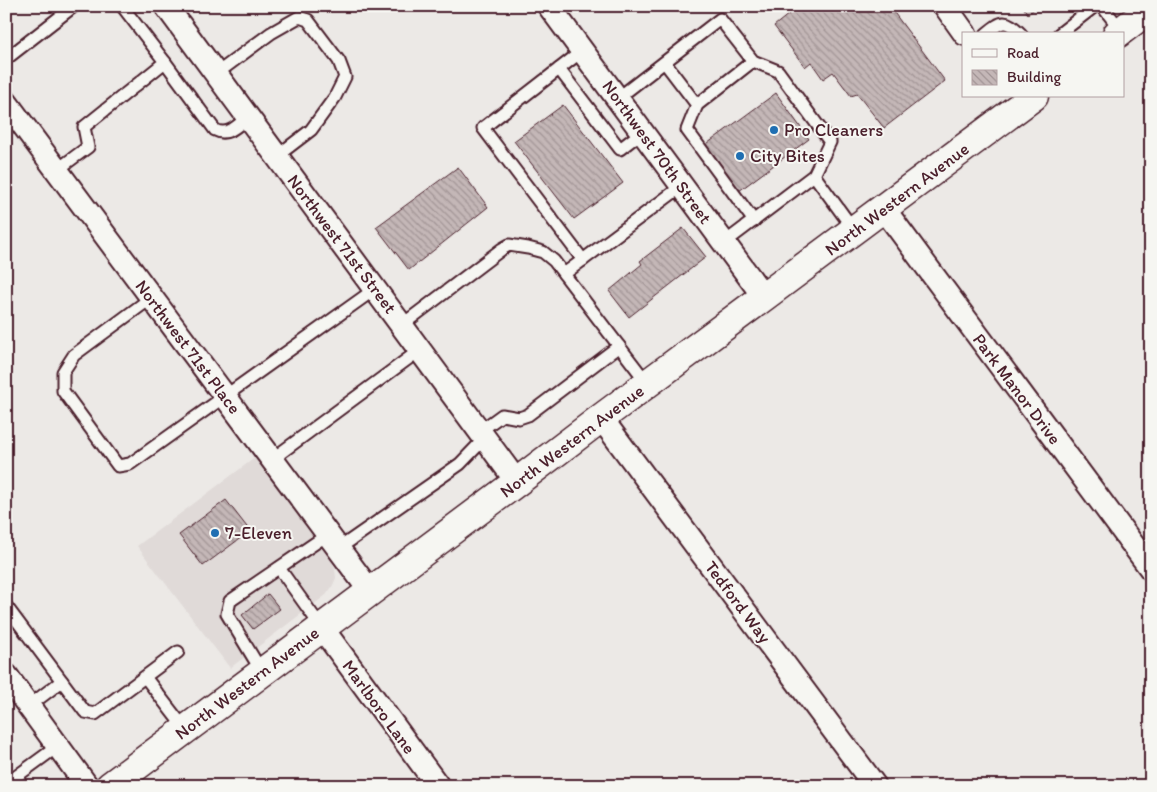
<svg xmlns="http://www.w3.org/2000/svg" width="1157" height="792" font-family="Itim,sans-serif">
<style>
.built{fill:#e0dad8}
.building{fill:url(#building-back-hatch);stroke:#4a1f2b}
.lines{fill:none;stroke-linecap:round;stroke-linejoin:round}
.lane-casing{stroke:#4a1f2b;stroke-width:15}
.street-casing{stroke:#4a1f2b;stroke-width:26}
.secondary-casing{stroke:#4a1f2b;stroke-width:31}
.lane{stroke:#f6f6f2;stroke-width:11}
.street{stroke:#f6f6f2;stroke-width:22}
.secondary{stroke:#f6f6f2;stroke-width:28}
.poi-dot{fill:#1f6fb2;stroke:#f6f6f2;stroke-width:2}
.labels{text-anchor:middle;stroke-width:4;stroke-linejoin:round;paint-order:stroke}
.poi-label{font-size:18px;fill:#4a1f2b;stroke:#f6f6f2;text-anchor:start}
.street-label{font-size:18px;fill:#4a1f2b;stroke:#f6f6f2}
</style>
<defs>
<pattern id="building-back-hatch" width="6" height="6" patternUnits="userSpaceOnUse" patternTransform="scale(1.25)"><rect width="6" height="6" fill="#c4b7b7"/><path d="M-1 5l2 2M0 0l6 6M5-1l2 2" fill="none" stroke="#a19495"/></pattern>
</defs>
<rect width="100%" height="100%" fill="#ece9e6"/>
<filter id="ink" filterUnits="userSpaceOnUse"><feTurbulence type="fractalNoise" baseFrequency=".02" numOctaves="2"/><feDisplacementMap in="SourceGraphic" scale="10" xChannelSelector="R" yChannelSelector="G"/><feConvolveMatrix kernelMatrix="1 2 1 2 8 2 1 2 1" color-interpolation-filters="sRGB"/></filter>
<g filter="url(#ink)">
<polygon class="built" points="256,457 332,562 335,569 336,578 332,587 326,595 230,668 137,546"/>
<g class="building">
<polygon points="799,6 889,6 945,81 884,128 857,94 851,96 833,72 823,79 811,62 805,67 774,26"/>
<polygon points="1022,6 1038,6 1028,14"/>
<polygon points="776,93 809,139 739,191 704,146"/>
<polygon points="563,105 623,183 574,219 514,141"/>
<polygon points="458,167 488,207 409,270 376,227"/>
<polygon points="683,228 706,257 629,317 609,291 642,264 640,261"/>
<polygon points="226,500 250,531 203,566 179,535"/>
<polygon points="268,594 280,609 253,629 242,615"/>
</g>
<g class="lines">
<g class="lane-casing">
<g id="lane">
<polyline points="1102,6 1121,30"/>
<path d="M986 34C1002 21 1005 18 1021 34"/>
<polyline points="1059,34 1095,6"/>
<polyline points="582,51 559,69 620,149 642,132"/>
<polyline points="6,59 74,6"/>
<polyline points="753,61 697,105 687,130 754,221"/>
<path d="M165 62 215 130C228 137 238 125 248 117"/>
<polyline points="665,63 697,105"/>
<polyline points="559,69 483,128 583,260"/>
<polyline points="216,74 271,33 299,17 308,20 339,61 345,77 335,97 311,130 277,156"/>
<polyline points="618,98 720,19 753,61 778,71 830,142 814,175 724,243"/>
<polyline points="57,170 88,147 84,127 165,62 122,6"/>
<polyline points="814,175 854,230"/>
<polyline points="564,274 682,186"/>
<polyline points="151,298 74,355 63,372 63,391 118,466 130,464 375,289"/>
<polyline points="402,325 502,249 509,245 528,248 543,252 554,261 648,384"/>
<polyline points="480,431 502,415 519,418 528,415 619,346"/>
<polyline points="271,460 420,350"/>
<polyline points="338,549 460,464 485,438"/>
<polyline points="279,568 322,628"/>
<polyline points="6,606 85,712 95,714 178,652"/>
<polyline points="262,672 227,614 230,601 327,535"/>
<polyline points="145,677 185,729"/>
<polyline points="29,706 62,681"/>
<polyline points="6,784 58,746"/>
</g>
</g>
<g class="street-casing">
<g id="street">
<polyline points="166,6 517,482"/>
<polyline points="549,6 764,297"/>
<polyline points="945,6 965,34"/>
<polyline points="6,102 370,591"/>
<polyline points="884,209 1151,569"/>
<polyline points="601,418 875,786"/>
<polyline points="322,628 438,786"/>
<polyline points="6,675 87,786"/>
</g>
</g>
<g class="secondary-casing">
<g id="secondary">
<polyline points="1117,34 1151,8"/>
<polyline points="110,786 517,482 601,418 1034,96"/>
</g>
</g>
<use href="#lane" class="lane"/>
<use href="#street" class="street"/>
<use href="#secondary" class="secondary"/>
</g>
</g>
<g class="poi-dot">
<circle cx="774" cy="130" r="5"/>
<circle cx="740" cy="156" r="5"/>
<circle cx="215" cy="533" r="5"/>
</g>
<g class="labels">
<g class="poi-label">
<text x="784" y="136">Pro Cleaners</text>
<text x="750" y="162">City Bites</text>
<text x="225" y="539">7-Eleven</text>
</g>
<g class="street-label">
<text transform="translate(657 152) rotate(54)" y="6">Northwest 70th Street</text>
<text transform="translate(897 199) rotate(-37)" y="6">North Western Avenue</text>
<text transform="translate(342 244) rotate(53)" y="6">Northwest 71st Street</text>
<text transform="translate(188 347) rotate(53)" y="6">Northwest 71st Place</text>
<text transform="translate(1017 389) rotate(53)" y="6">Park Manor Drive</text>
<text transform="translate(572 441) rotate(-37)" y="6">North Western Avenue</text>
<text transform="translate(738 602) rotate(53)" y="6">Tedford Way</text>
<text transform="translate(247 683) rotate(-37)" y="6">North Western Avenue</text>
<text transform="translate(379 707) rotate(54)" y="6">Marlboro Lane</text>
</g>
</g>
<rect width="1157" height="792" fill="none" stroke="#f6f6f2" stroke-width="25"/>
<rect x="12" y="12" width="1132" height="767" fill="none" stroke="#4a1f2b" stroke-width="2" filter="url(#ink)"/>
<rect x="962" y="32" width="162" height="65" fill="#f6f6f2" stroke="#b1a0a2"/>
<rect x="972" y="49" width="25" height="8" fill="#f6f6f2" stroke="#b1a0a2"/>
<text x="1007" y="58" font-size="15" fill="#4a1f2b">Road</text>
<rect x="972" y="70" width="25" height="15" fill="url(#building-back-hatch)" stroke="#b1a0a2"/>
<text x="1007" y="82" font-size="15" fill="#4a1f2b">Building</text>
</svg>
